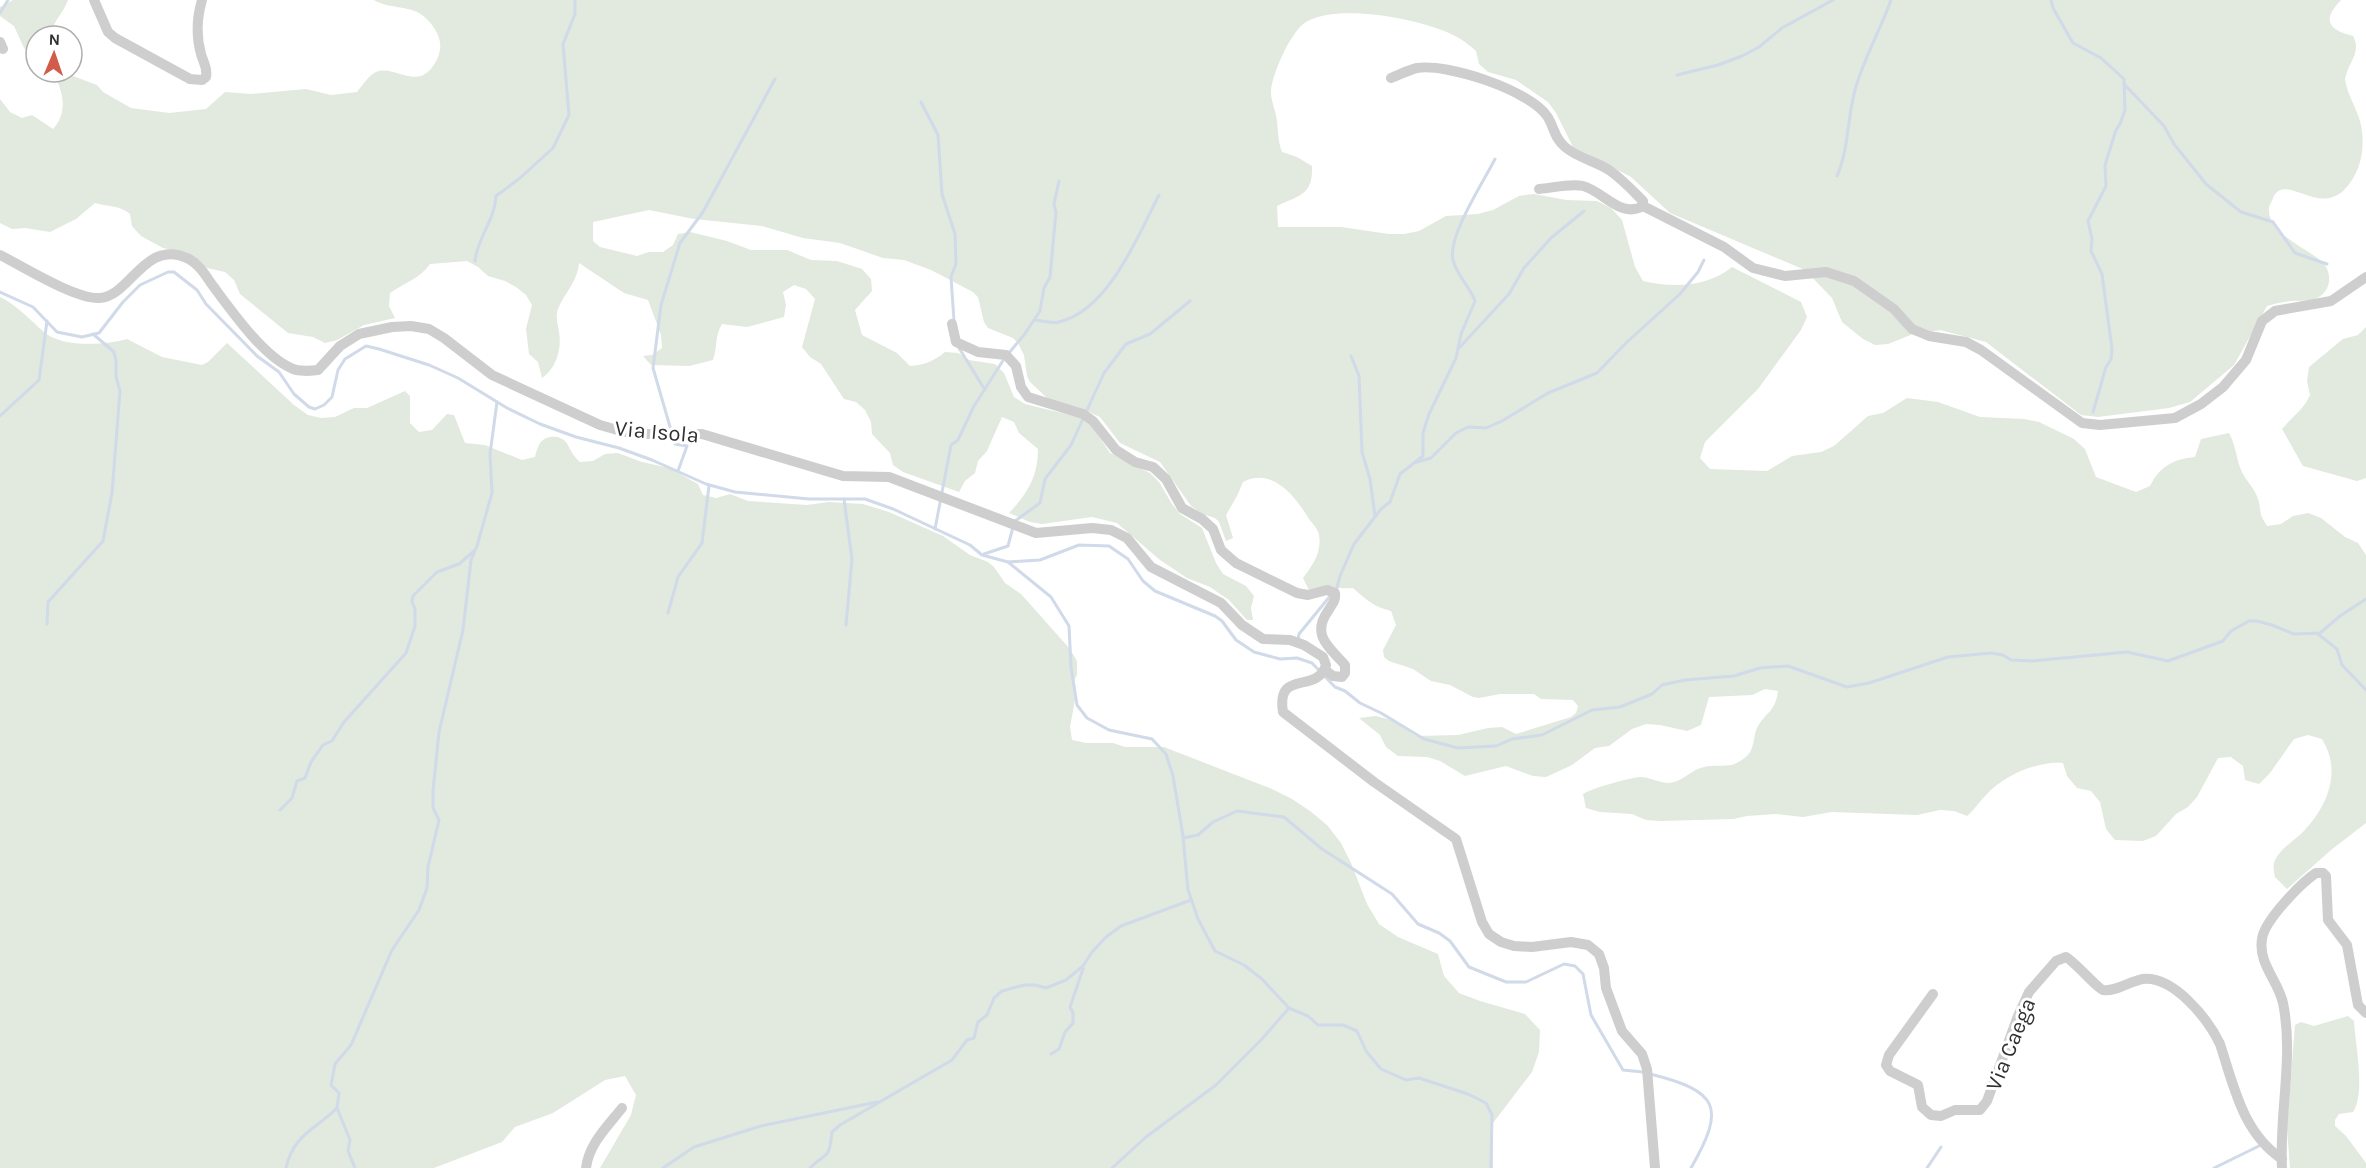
<svg xmlns="http://www.w3.org/2000/svg" width="2366" height="1168" font-family="Karla,sans-serif">
<style>
.green{fill:#e2e9de}
.lines{fill:none;stroke-linecap:round;stroke-linejoin:round}
.stream{stroke:#d0dae9;stroke-width:3}
.street{stroke:#cecece;stroke-width:10}
.labels{text-anchor:middle;stroke-width:6;stroke-linejoin:round;paint-order:stroke}
.street-label{font-size:22px;fill:#313131;stroke:#fff}
</style>
<rect width="100%" height="100%" fill="#fff"/>
<g class="green">
<path d="M13 0H68C64 12 55 19 51 32L53 36H36V61L24 48 14 26 0 16V7Z"/>
<path d="M374 0H2341C2321 21 2329 30 2353 36 2362 53 2348 62 2345 79 2347 94 2356 107 2360 121 2366 145 2362 171 2345 189 2319 217 2284 171 2273 198 2272 201 2270 204 2269 207 2266 235 2310 248 2324 264 2333 275 2330 292 2317 298 2309 302 2298 300 2290 301 2282 302 2275 304 2267 306L2234 365 2190 402 2169 408 2098 417 2081 415 1986 342 1940 330 1913 334 1888 344 1875 345 1863 339 1842 322 1832 298 1805 270 1670 213 1631 177 1573 147 1556 113 1548 102 1516 80 1488 72 1479 64 1476 51C1469 45 1462 39 1453 35 1420 19 1339 3 1306 22 1291 31 1273 72 1271 90 1270 99 1276 111 1277 121 1278 132 1278 141 1282 152L1297 157 1312 166C1313 195 1300 195 1277 206L1278 227H1341L1389 234H1404L1419 231 1446 216 1478 214 1493 210 1519 196 1534 194 1566 200 1597 201 1611 208 1622 220 1635 267 1643 281C1673 288 1708 287 1732 267L1801 302 1807 317 1801 330 1758 389 1705 442 1700 458 1710 469 1767 471 1792 456 1821 452 1834 446 1868 416 1883 413 1907 398 1938 402 1980 417 2024 419 2039 422 2074 439 2085 449 2096 477 2136 492 2150 486C2160 466 2174 459 2195 457L2201 439 2229 433C2237 448 2236 461 2243 474 2248 483 2255 489 2258 499 2262 513 2258 512 2267 526L2281 524 2293 516 2308 513 2321 518 2345 537 2358 543 2366 555V823L2331 850 2287 889 2275 877C2274 873 2273 867 2274 863 2278 850 2294 841 2303 832 2328 806 2342 771 2322 739L2308 735 2294 739 2270 773 2259 784 2245 780 2243 766 2231 757 2218 758 2197 797 2188 807 2176 814 2156 836 2143 841 2115 840 2106 829 2100 802 2091 791 2077 788 2067 776 2063 763C2039 760 2003 776 1986 795 1979 802 1975 809 1967 816L1954 811 1940 810 1917 815 1832 812 1803 817 1776 814 1747 816 1733 819 1661 821 1646 820 1632 814 1600 812 1586 808 1583 794C1593 788 1628 778 1640 777 1649 777 1658 782 1667 783 1682 783 1690 770 1704 767 1722 763 1730 771 1747 756 1755 749 1753 734 1758 726 1768 710 1775 712 1778 691L1765 689 1752 695 1709 697 1701 725 1687 731 1660 725 1646 724 1632 729 1609 746 1595 748 1572 765 1546 777 1533 776 1506 766 1465 776 1440 761 1427 757 1398 756 1386 747 1380 735 1359 718 1376 716 1391 720 1416 736 1458 735 1488 728 1502 727 1516 734 1571 717 1576 713 1578 706 1573 700 1541 699 1534 694H1500L1479 698 1473 697 1450 685 1431 681 1413 669 1389 661 1384 657 1383 650 1396 625 1391 611C1375 607 1366 600 1353 588 1335 589 1328 586 1309 590L1303 578C1313 565 1322 552 1319 535 1318 529 1313 524 1309 519 1295 496 1273 467 1243 482L1237 496 1226 515 1233 538 1226 541 1219 522 1215 518 1202 514 1191 506 1160 462 1120 443 1100 417 1082 409 1048 399 1030 382 1027 376 1024 355 1018 343 1013 338 988 328 984 322 978 297 973 292 931 270 904 260 883 258 840 243 803 238 762 226 694 219 649 210 593 222V241L600 247 637 256 649 252H663L673 245 678 234 690 232 727 241 751 250H787L811 260 837 261 862 269 871 279 872 291 855 310 862 335 897 353 910 366C925 365 934 361 945 352L958 353 969 360 995 364 1004 373 1014 397 1025 404 1078 417 1090 423 1110 453 1150 473 1159 482 1172 504 1180 514 1202 528 1216 563 1223 574 1246 586 1254 596 1251 608 1253 620H1247L1229 600 1210 587 1187 578 1160 560 1117 523 1092 517 1042 524 1030 522 1009 513C1027 494 1038 477 1038 449L1019 433 1014 422 1002 417 987 451 978 461 975 473 965 481 959 492 903 472 893 465 890 453 872 434 871 422 865 410 856 402 844 399 821 364 810 357 802 347 815 299 806 289 794 285 783 292 786 305 784 317 747 327 722 324C714 337 718 346 713 360L689 366 651 365 643 356 652 355 662 348 661 335 648 300 624 293 579 263C577 283 565 292 558 309 555 318 558 324 559 332 562 349 556 369 542 378L538 362 529 354 526 329 532 305 526 295 516 287 505 281 488 276 478 267 467 261 430 264C421 278 404 283 390 293L389 306 395 318 364 325 337 340 325 343 313 337 288 333 240 294 234 280 225 272 207 268 187 253 163 248 141 236 132 226 130 214C119 205 109 207 95 203L76 219 50 232 25 228 12 229 0 223V99L10 112 22 118 32 115 53 129C68 113 64 90 52 72H68L73 76 97 85 103 92 131 108 169 113 206 109 225 92 251 94 306 89 331 95 357 92C362 86 369 75 376 72 390 66 405 80 421 76 433 72 442 54 440 42 438 31 430 21 422 15 409 5 388 9 374 0Z"/>
<path d="M0 297C17 305 30 320 44 332 62 348 105 345 127 339L162 357 202 365 208 362 227 343 294 405 308 415 321 418 335 417 354 408H367L405 391 410 396V423L419 432 432 430 447 414 454 415 465 443 485 445 522 460 535 457C536 453 538 446 540 443 546 435 560 435 566 442 571 450 572 455 580 462L593 461 605 454 618 453 642 462 669 468 698 484 703 495 716 498 730 494 748 501 807 505 829 502 863 504 889 512 943 536 970 555 988 562 994 567 1005 583 1021 594 1070 649 1077 661V675L1074 681 1075 700 1070 727 1072 740 1086 743H1113L1125 747H1164L1272 789 1292 799 1310 811 1327 825 1341 843 1351 863 1367 904 1379 924 1398 937 1438 954 1444 976 1459 993 1480 1001 1525 1014 1540 1030 1539 1052 1532 1072 1493 1123V1168H600L631 1115 636 1095 625 1076 605 1080 553 1113 515 1127 502 1142 434 1168H0Z"/>
<path d="M2366 327V478L2357 481 2303 466 2282 429C2292 417 2304 409 2310 395L2307 381 2309 367 2343 339 2358 335Z"/>
<path d="M2348 1016 2354 1021C2355 1043 2366 1094 2353 1112L2339 1114 2335 1120V1126L2346 1136 2366 1163V1168H2290L2287 1128 2295 1025 2301 1022 2314 1026Z"/>
</g>
<g class="lines">
<g class="stream">
<polyline points="2051,0 2053,8 2073,43 2101,58 2124,79 2125,110 2120,124 2116,130 2105,165 2106,186 2088,221 2092,239 2091,251 2102,274 2112,349 2111,359 2106,367 2093,412"/>
<polyline points="0,13 8,0"/>
<polyline points="1677,75 1718,65 1742,56 1759,47 1782,28 1833,0"/>
<polyline points="2124,84 2164,126 2174,144 2206,184 2241,212 2273,222 2295,253 2327,264"/>
<polyline points="921,102 938,135 942,194 955,234 956,264 951,277 954,321"/>
<path d="M1837 176C1849 149 1847 119 1855 90 1864 58 1880 31 1891 0"/>
<path d="M475 261C477 238 495 220 496 196L520 178 553 148 569 115 563 44 575 14V0"/>
<polyline points="0,292 33,307 57,332 82,337 99,333 123,302 140,285 168,272 174,272 197,290 206,304 257,356 279,372 294,394 309,407 315,409 324,405 332,397 338,370 345,359 366,346 379,349 429,365 458,378 507,408 540,424 576,437 619,448 652,460 706,484 735,492 809,499 865,499 893,509 970,545 982,555 1008,562 1051,597 1069,626 1071,667 1077,705 1087,718 1109,730 1152,739 1166,754 1173,776 1183,836 1188,890 1198,919 1215,951 1244,965 1262,979 1289,1008 1308,1016 1318,1025 1343,1025 1357,1031 1366,1051 1381,1069 1406,1080 1419,1078 1468,1094 1486,1103 1492,1115 1491,1168"/>
<path d="M1036 320C1043 321 1052 324 1059 322 1108 311 1138 236 1159 195"/>
<polyline points="959,348 985,390"/>
<polyline points="1459,348 1509,294 1524,268 1551,238 1584,211"/>
<polyline points="1008,354 1024,335 1040,311 1044,288 1050,277 1056,212 1054,204 1059,181"/>
<polyline points="1351,356 1359,376 1362,452 1370,479 1375,516"/>
<polyline points="0,416 39,380 47,321"/>
<polyline points="1417,462 1431,458 1456,433 1468,427 1486,428 1502,421 1548,393 1597,373 1626,343 1680,294 1698,272 1704,260"/>
<polyline points="678,471 687,446 675,444 653,368 661,305 680,243 703,212 775,79"/>
<polyline points="844,499 852,559 846,625"/>
<polyline points="1015,521 1040,503 1045,479 1071,445 1104,373 1126,344 1150,334 1190,301"/>
<polyline points="935,529 951,445 958,440 974,406 1004,359"/>
<polyline points="984,554 1008,546 1013,527"/>
<polyline points="1008,562 1040,560 1079,545 1109,546 1128,559 1143,581 1155,591 1215,616 1222,621 1236,640 1254,652 1280,659 1297,658 1312,663 1335,687 1345,691 1360,703 1381,713 1424,739 1458,748 1496,746 1512,739 1542,735 1592,710 1620,707 1652,694 1662,685 1685,680 1734,676 1760,668 1788,666 1847,687 1869,683 1948,657 1991,653 2003,655 2011,660 2032,661 2127,652 2168,661 2223,641 2231,631 2249,621 2257,621 2272,625 2294,634 2320,633 2340,616 2366,599"/>
<path d="M1336 591 1340 576 1354 544 1381 509 1390 502 1400 474 1423 456V433L1429 414 1456 358 1461 334 1475 301C1470 287 1456 274 1453 260 1447 237 1484 181 1495 159"/>
<polyline points="668,613 678,577 702,543 709,486"/>
<polyline points="47,624 48,602 103,541 112,493 120,391 116,377 116,361 114,352 93,334"/>
<polyline points="2318,634 2337,649 2342,665 2366,690"/>
<polyline points="1298,640 1299,634 1331,595"/>
<polyline points="280,810 292,798 297,781 305,778 311,762 323,745 332,741 344,722 406,653 415,626 415,609 412,602 413,596 437,572 459,564 474,551"/>
<polyline points="1183,838 1198,835 1213,822 1237,811 1284,817 1322,849 1392,894 1418,924 1439,933 1450,941 1469,967 1506,982 1526,982 1564,964 1575,966 1583,974 1591,1015 1623,1070 1643,1072"/>
<polyline points="1051,1054 1059,1049 1065,1032 1073,1023 1073,1013 1070,1007 1083,969"/>
<path d="M1650 1074C1719 1091 1726 1107 1691 1168"/>
<polyline points="337,1108 350,1140 348,1151 355,1168"/>
<path d="M286 1168C293 1135 316 1129 337 1108L339 1093 331 1085 335 1064 351 1045 392 950 419 910 427 888 428 867 439 820 433 808V791L439 732 463 630 471 560 477 546 492 493 490 454 497 402"/>
<polyline points="663,1168 694,1147 761,1126 877,1102"/>
<path d="M810 1168C827 1151 829 1161 832 1132L840 1125 952 1060 967 1040 974 1038 978 1022 987 1015 994 998 1002 991 1024 985H1035L1046 988 1066 980 1083 966 1092 952 1106 937 1121 926 1191 900"/>
<polyline points="1112,1168 1146,1137 1216,1085 1262,1039 1289,1008"/>
<polyline points="1927,1168 1941,1147"/>
<polyline points="2214,1168 2261,1145"/>
</g>
<g class="street">
<path d="M94 0 108 32 115 38 190 79 202 80 206 77C208 68 203 62 201 54 196 36 197 17 202 0"/>
<polyline points="0,42 3,49"/>
<path d="M1391 78C1399 75 1408 70 1417 68 1447 63 1529 90 1547 116 1554 126 1554 138 1565 147 1578 158 1595 161 1609 170 1622 179 1632 190 1643 201V206L1724 247 1753 268 1785 276 1826 272 1854 281 1894 309 1912 329 1929 336 1966 342 1981 350 2082 423 2100 425 2175 418 2201 404 2223 387 2246 360 2262 321 2275 311 2331 301 2366 277"/>
<path d="M1539 189C1553 188 1570 183 1583 186 1603 191 1621 219 1643 206"/>
<path d="M0 255C22 266 76 300 100 298 131 296 145 237 189 259 200 265 206 276 213 286 231 310 263 356 291 368 299 372 309 371 318 370L340 346 359 334 392 327 411 326 429 329 444 338 492 375 600 425 621 431 638 434H702L843 476 889 477 1036 533 1092 528 1111 530 1127 538 1151 567 1221 603 1242 625 1263 639 1290 640 1304 645 1323 657 1326 665C1317 695 1276 668 1283 712L1374 782 1456 839 1482 922 1489 934 1501 942 1514 946 1532 947 1571 942 1588 945 1599 954 1604 968 1606 988 1622 1031 1642 1054 1647 1069 1655 1168"/>
<path d="M952 324 956 342 978 352 1006 355 1016 366 1021 387 1028 397 1083 414 1093 421 1116 450 1135 462 1153 467 1166 479 1182 508 1202 519 1213 529 1221 550 1236 563 1297 593 1308 595 1327 590 1335 593C1336 601 1332 604 1328 611 1311 635 1329 647 1345 665V673L1342 677 1333 676 1325 670"/>
<path d="M1933 994 1889 1055 1886 1065 1890 1071 1918 1085 1922 1107 1931 1115 1941 1116 1955 1110H1980L1987 1101 2018 1016 2029 992 2056 961 2066 957C2076 963 2098 989 2103 990 2116 992 2130 981 2143 979 2174 976 2208 1019 2220 1044 2234 1087 2243 1133 2282 1159"/>
<path d="M586 1168C589 1144 607 1127 622 1108"/>
<path d="M2282 1168C2279 1113 2294 1057 2283 1003 2278 980 2258 964 2262 939 2264 921 2301 883 2316 873H2323L2326 876 2328 920 2347 945 2358 1005 2366 1013"/>
</g>
</g>
<g class="labels">
<g class="street-label">
<text transform="translate(657 431) rotate(5)" y="8">Via Isola</text>
<text transform="translate(2010 1044) rotate(-68)" y="8">Via Caega</text>
</g>
</g>
<g transform="translate(54 54) rotate(2)"><circle r="28" fill="#ffffff" stroke="#adadad" stroke-width="1.5"/>
<path d="M0-4.5L10 22L0 15L-10 22Z" fill="#d15c4a"/>
<text y="-9" font-size="16" font-weight="bold" text-anchor="middle" fill="#313131">N</text>
</g>
</svg>
